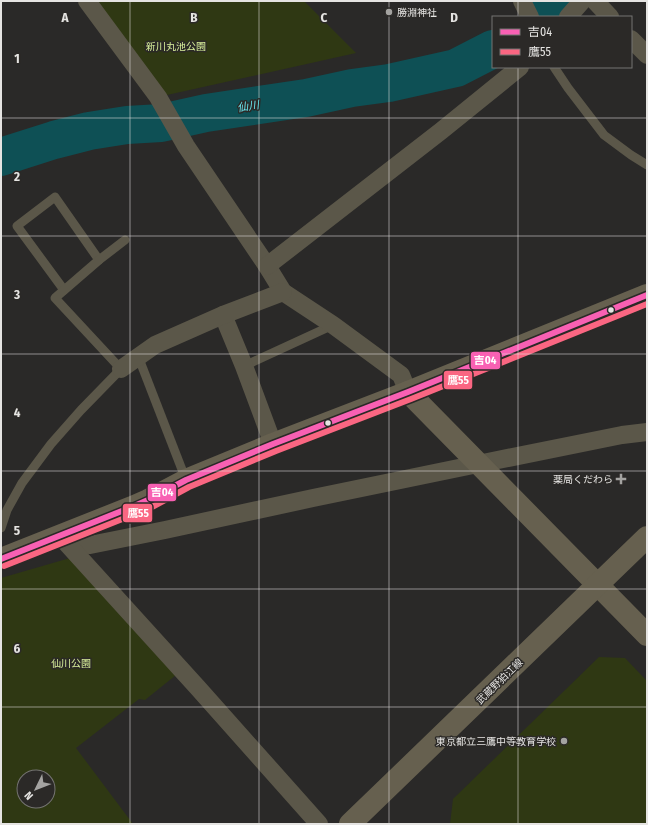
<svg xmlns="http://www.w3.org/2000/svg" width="648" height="825" font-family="'Fira Sans Condensed','Noto Sans JP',sans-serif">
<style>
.green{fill:#2f3813;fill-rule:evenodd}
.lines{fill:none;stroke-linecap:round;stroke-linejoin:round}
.river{stroke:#0e5055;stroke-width:38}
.lane{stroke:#5b5749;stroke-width:9}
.street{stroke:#5b5749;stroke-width:18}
.secondary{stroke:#66604f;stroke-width:22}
.bus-1-casing{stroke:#2b2927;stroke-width:9}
.bus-2-casing{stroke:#2b2927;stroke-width:9}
.bus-1{stroke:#f860b3;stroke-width:6}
.bus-2{stroke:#fa6682;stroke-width:6}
.grid{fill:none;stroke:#e5e4e2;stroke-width:1;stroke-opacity:0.55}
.poi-dot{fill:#a4a3a1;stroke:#2b2927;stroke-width:1.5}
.bus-dot{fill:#e5e4e2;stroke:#2b2927;stroke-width:1.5}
.labels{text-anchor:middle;stroke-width:3;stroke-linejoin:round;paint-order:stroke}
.poi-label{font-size:10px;fill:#e5e4e2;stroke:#2b2927;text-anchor:end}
.park-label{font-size:10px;fill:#d9f09a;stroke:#2b2927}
.street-label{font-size:10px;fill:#e5e4e2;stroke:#2b2927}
.water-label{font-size:11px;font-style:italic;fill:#68e7ef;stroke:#2b2927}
.grid-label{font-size:13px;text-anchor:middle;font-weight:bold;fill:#e5e4e2;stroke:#2b2927;stroke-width:3;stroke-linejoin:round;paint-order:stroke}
.line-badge{stroke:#2b2927;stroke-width:1.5}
.badge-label{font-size:11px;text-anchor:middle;font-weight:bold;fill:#fff}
</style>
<rect width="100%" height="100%" fill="#2a2928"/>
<g class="green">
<polygon points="87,1 304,1 356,53 158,97"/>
<path d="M70 558 176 675 145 700 139 699 76 748 133 824H1V578ZM24 777H48V801H24Z"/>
<polygon points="599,657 625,658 647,681 647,824 450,824 453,799"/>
</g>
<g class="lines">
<g class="river">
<polyline points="541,17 550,11 561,1"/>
<polyline points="1,157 54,140 89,131 127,125 161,123 206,113 306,98 352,88 389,83 456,68 493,49"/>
</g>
<g class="lane">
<polyline points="554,67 568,88 604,135 631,155 647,165"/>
<polyline points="64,290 17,226 55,197 99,260"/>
<polyline points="138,356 186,480"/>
<polyline points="244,366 333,325"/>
<polyline points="1,528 7,510 22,483 51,444 81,410 121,369 55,298 99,260 125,240"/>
</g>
<g class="street">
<polyline points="87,1 158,97 186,146 267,266 283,292 333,325 401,375 408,392"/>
<polyline points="522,1 530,17"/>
<polyline points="595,1 610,17"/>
<polyline points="568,17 582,1"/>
<polyline points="631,39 647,55"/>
<polyline points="267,266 441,131 520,67"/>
<polyline points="223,315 244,366 273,444"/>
<polyline points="121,369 155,345 223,315 283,292"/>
<polyline points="59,536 90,545 165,530 313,498 478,464 622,435 647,432"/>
<polyline points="60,536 198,688 319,824"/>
</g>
<g class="secondary">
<polyline points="408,392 647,635"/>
<polyline points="1,559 132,507 148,500 186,480 273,444 408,392 647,295"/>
<polyline points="350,824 647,537"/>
</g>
<g class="bus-1-casing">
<polyline id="bus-1" points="1,559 132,507 148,500 186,480 273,444 408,392 647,295"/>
</g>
<g class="bus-2-casing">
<polyline id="bus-2" points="4,566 135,514 152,507 189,487 276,451 411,399 647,304"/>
</g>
<use href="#bus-1" class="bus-1"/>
<use href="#bus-2" class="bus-2"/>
</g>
<path class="grid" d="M130 1V824M259 1V824M389 1V824M518 1V17M518 67V824M1 118H647M1 236H647M1 354H647M1 471H647M1 589H647M1 707H647"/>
<g class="poi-dot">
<circle cx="389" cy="12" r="4"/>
<path d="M619 473h4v4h4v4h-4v4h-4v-4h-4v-4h4z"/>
<circle cx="564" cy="741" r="4"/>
</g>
<g class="bus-dot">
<circle cx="611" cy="310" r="3.5"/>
<circle cx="328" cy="423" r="3.5"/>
</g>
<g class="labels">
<g class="poi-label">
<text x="397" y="16" text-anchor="start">勝淵神社</text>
<text x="613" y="483">薬局くだわら</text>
<text x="556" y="745">東京都立三鷹中等教育学校</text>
</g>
<g class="park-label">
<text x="176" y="50">新川丸池公園</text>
<text x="71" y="667">仙川公園</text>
</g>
<g class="street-label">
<text transform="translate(499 681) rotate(-44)" y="4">武蔵野狛江線</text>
</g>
<g class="water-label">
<text transform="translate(248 106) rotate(-9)" y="4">仙川</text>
</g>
</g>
<g class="grid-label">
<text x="65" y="22">A</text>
<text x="194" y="22">B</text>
<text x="324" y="22">C</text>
<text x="454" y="22">D</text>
<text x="17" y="63">1</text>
<text x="17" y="181">2</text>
<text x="17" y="299">3</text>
<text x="17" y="417">4</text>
<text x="17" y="535">5</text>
<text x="17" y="653">6</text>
</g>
<g class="line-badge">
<rect x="470" y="351" width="31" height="19" rx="4" fill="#f860b3"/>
<rect x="443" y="370" width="30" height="20" rx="4" fill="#fa6682"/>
<rect x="147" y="483" width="30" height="19" rx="4" fill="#f860b3"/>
<rect x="122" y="503" width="31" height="20" rx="4" fill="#fa6682"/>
</g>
<g class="badge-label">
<text x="485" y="364">吉04</text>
<text x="458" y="384">鷹55</text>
<text x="162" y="496">吉04</text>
<text x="138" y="517">鷹55</text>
</g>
<rect width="648" height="825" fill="none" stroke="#e5e4e2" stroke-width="4"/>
<rect x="492" y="16" width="140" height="52" fill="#2b2927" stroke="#757472"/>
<rect x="500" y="29" width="20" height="6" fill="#f860b3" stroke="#757472"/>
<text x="528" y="36" font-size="12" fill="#e5e4e2">吉04</text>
<rect x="500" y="49" width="20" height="6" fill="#fa6682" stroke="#757472"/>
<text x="528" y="56" font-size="12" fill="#e5e4e2">鷹55</text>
<g transform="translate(36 789) rotate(227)"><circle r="19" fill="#2b2927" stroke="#757472"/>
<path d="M0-3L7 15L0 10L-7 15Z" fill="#a4a3a1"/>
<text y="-6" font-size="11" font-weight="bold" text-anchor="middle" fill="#e5e4e2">N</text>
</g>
</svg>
